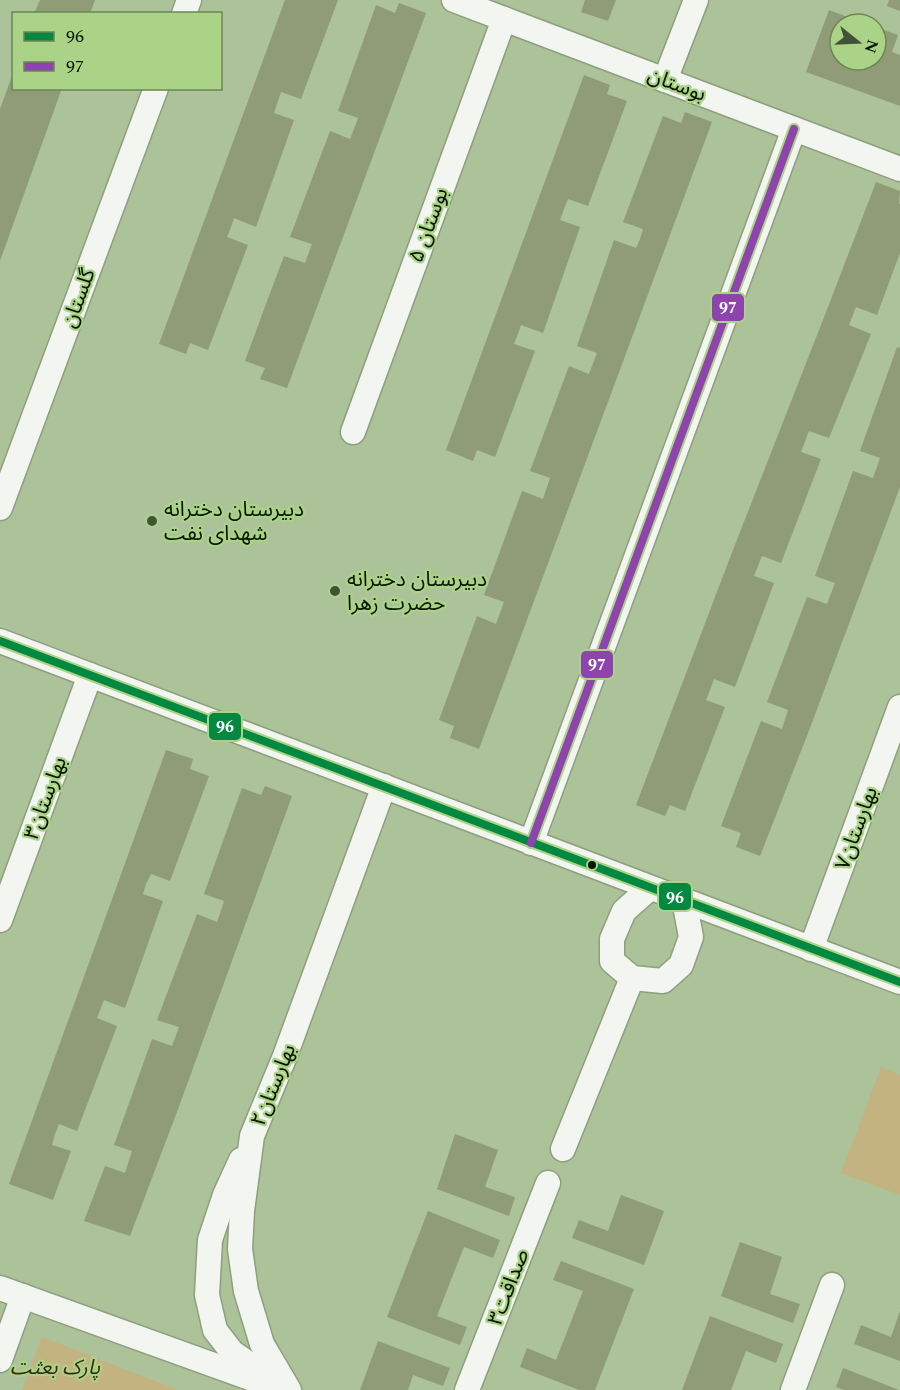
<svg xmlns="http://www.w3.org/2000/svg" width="900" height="1390" font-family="Spectral,'Noto Sans Arabic',serif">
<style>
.green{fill:#c3b380}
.building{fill:#909b78}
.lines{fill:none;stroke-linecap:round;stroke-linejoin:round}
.minor-casing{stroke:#8e9f7f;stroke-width:27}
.minor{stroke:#f3f6f0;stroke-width:24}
.bus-1-casing{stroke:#abd388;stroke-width:12}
.bus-2-casing{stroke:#abd388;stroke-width:12}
.bus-1{stroke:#028941;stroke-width:8}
.bus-2{stroke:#8e44ad;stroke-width:8}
.poi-dot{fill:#415236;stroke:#abd388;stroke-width:2}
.bus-dot{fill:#081500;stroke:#abd388;stroke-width:2}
.labels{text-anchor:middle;stroke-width:4.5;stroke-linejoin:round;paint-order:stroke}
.street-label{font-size:21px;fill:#081500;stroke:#abd388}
.poi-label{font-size:21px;fill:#081500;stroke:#abd388;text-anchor:start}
.park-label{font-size:21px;font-style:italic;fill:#3e2a0f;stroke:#abd388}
.line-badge{stroke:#abd388;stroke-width:2}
.badge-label{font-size:16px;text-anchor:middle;font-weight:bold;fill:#fff}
</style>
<rect width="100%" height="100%" fill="#acc299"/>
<g class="green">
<polygon points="881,1067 900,1075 900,1195 841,1173"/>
<polygon points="42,1337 178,1390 22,1390"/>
</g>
<g class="building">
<polygon points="40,0 95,0 90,14 34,14"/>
<polygon points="285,0 338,0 301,99 281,92 274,113 294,120 256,227 234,218 231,227 227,237 248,245 208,350 190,343 186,354 159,344"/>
<polygon points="585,0 616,0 608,21 581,12"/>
<polygon points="889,0 900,0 900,11 887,6"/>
<polygon points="399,3 426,13 287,388 260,379 265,368 245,361 263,312 284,256 305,263 312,244 290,237 330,131 350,139 354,129 358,118 338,111 376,5 395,13"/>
<polygon points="829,10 866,24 840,24 840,60 876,60 876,27 898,35 892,52 900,55 900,106 806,72"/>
<polygon points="13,73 14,88 62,88 0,261 0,109"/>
<polygon points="584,75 610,85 607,94 627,101 588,206 568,199 564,209 560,220 580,227 543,333 521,325 518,334 514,344 535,351 495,457 477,450 473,461 446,450"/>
<polygon points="685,112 712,122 479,749 450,738 454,726 439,720 477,616 496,624 504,602 484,595 522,491 543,499 550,478 530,471 569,366 589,374 597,353 577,346 614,240 636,248 640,239 643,229 623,222 663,116 681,123"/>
<polygon points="876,182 900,191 899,203 900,204 900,253 877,315 856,307 849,325 871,334 829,438 809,431 801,452 821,459 781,563 762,556 754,576 774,583 735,687 714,679 710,690 706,700 725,707 685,811 670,805 665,816 636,805 731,555 828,307"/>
<polygon points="897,347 900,348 900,487 810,728 760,856 736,847 741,833 721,826 761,721 782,729 788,710 767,702 807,597 827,604 835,583 815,576 853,471 873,478 880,458 860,451"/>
<polygon points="166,750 193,759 190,769 209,776 170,881 151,874 146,884 143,894 163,901 125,1008 104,1000 97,1018 117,1026 77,1131 59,1124 55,1134 52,1145 71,1151 53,1200 9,1184"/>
<polygon points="265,786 292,796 177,1112 130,1236 84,1221 105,1166 125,1173 132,1151 114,1145 152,1039 172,1046 179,1027 157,1020 197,914 217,922 221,911 224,901 204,894 242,788 261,795"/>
<polygon points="455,1134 498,1150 485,1187 515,1197 509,1216 437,1189"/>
<polygon points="621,1195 664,1211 644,1265 572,1238 579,1220 608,1231"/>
<polygon points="428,1211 500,1240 493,1258 464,1247 451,1280 437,1316 467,1327 460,1345 387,1317"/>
<polygon points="740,1242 782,1257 770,1294 800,1304 793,1323 721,1296"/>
<polygon points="561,1261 634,1289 595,1390 579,1390 520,1367 527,1348 556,1360 583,1291 553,1280"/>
<polygon points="900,1311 900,1361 854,1344 861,1325 891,1337"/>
<polygon points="710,1316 783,1344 776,1363 746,1351 731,1390 682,1390"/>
<polygon points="378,1341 450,1368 443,1386 413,1375 408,1390 360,1390"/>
<polygon points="843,1368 899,1390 844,1390 836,1387"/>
</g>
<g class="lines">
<g class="minor-casing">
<g id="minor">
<polyline points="454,0 900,169"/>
<polyline points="184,14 189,0"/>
<polyline points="665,80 696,0"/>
<polyline points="353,432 504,19"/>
<polyline points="0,508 156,88"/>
<polyline points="0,641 900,982"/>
<polyline points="531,843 794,129"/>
<polyline points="650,888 624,911 612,939 612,961 632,978 663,981 681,965 691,937 684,900"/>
<polyline points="0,920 90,675"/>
<polyline points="811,949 900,707"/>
<polyline points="563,1149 632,978"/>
<polyline points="241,1160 225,1195 210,1240 207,1295 215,1330 232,1352 262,1373"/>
<polyline points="0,1288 283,1390"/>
<polyline points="0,1360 23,1296"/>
<polyline points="289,1390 262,1344 246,1291 240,1249 242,1211 252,1136 285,1056 384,786"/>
<polyline points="467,1390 548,1183"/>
<polyline points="793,1390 832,1285"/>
</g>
</g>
<use href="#minor" class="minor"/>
<g class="bus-1-casing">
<polyline id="bus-1" points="0,641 900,982"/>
</g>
<g class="bus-2-casing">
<polyline id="bus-2" points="531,843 794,129"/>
</g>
<use href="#bus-1" class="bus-1"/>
<use href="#bus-2" class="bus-2"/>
</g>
<g class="poi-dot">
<circle cx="152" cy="521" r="6"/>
<circle cx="335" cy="591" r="6"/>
</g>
<circle class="bus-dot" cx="592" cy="865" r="5"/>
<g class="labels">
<g class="street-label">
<text transform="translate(677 84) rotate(21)" y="7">بوستان</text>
<text transform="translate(428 225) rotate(-70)" y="7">بوستان ۵</text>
<text transform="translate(78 298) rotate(-70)" y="7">گلستان</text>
<text transform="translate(45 798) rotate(-70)" y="7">بهارستان۳</text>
<text transform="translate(856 828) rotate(-70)" y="7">بهارستان۷</text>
<text transform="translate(273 1085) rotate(-68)" y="7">بهارستان۲</text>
<text transform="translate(508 1287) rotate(-69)" y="7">صداقت۳</text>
</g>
<g class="poi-label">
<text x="164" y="516">دبیرستان دخترانه<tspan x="164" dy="24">شهدای نفت</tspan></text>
<text x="347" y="586">دبیرستان دخترانه<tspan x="347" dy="24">حضرت زهرا</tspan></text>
</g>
<g class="park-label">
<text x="55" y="1374">پارک بعثت</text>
</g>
</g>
<g class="line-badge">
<rect x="711" y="293" width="34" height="29" rx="6" fill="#8e44ad"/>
<rect x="580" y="650" width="34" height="29" rx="6" fill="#8e44ad"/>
<rect x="208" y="712" width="34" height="29" rx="6" fill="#028941"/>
<rect x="658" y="882" width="34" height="29" rx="6" fill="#028941"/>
</g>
<g class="badge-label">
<text x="728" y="313">97</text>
<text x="597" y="670">97</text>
<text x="225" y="732">96</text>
<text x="675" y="903">96</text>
</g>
<rect x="12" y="12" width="210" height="78" fill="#abd388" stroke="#6a8752" stroke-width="1.5"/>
<rect x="24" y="32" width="30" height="9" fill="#028941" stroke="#6a8752" stroke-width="1.5"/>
<text x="66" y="42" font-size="18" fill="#081500">96</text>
<rect x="24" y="62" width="30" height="9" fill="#8e44ad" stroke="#6a8752" stroke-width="1.5"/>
<text x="66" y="72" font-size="18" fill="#081500">97</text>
<g transform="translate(858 42) rotate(108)"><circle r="28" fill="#abd388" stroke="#6a8752" stroke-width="1.5"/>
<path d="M0-4.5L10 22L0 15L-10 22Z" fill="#415236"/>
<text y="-9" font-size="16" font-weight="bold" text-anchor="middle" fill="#081500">N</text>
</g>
</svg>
